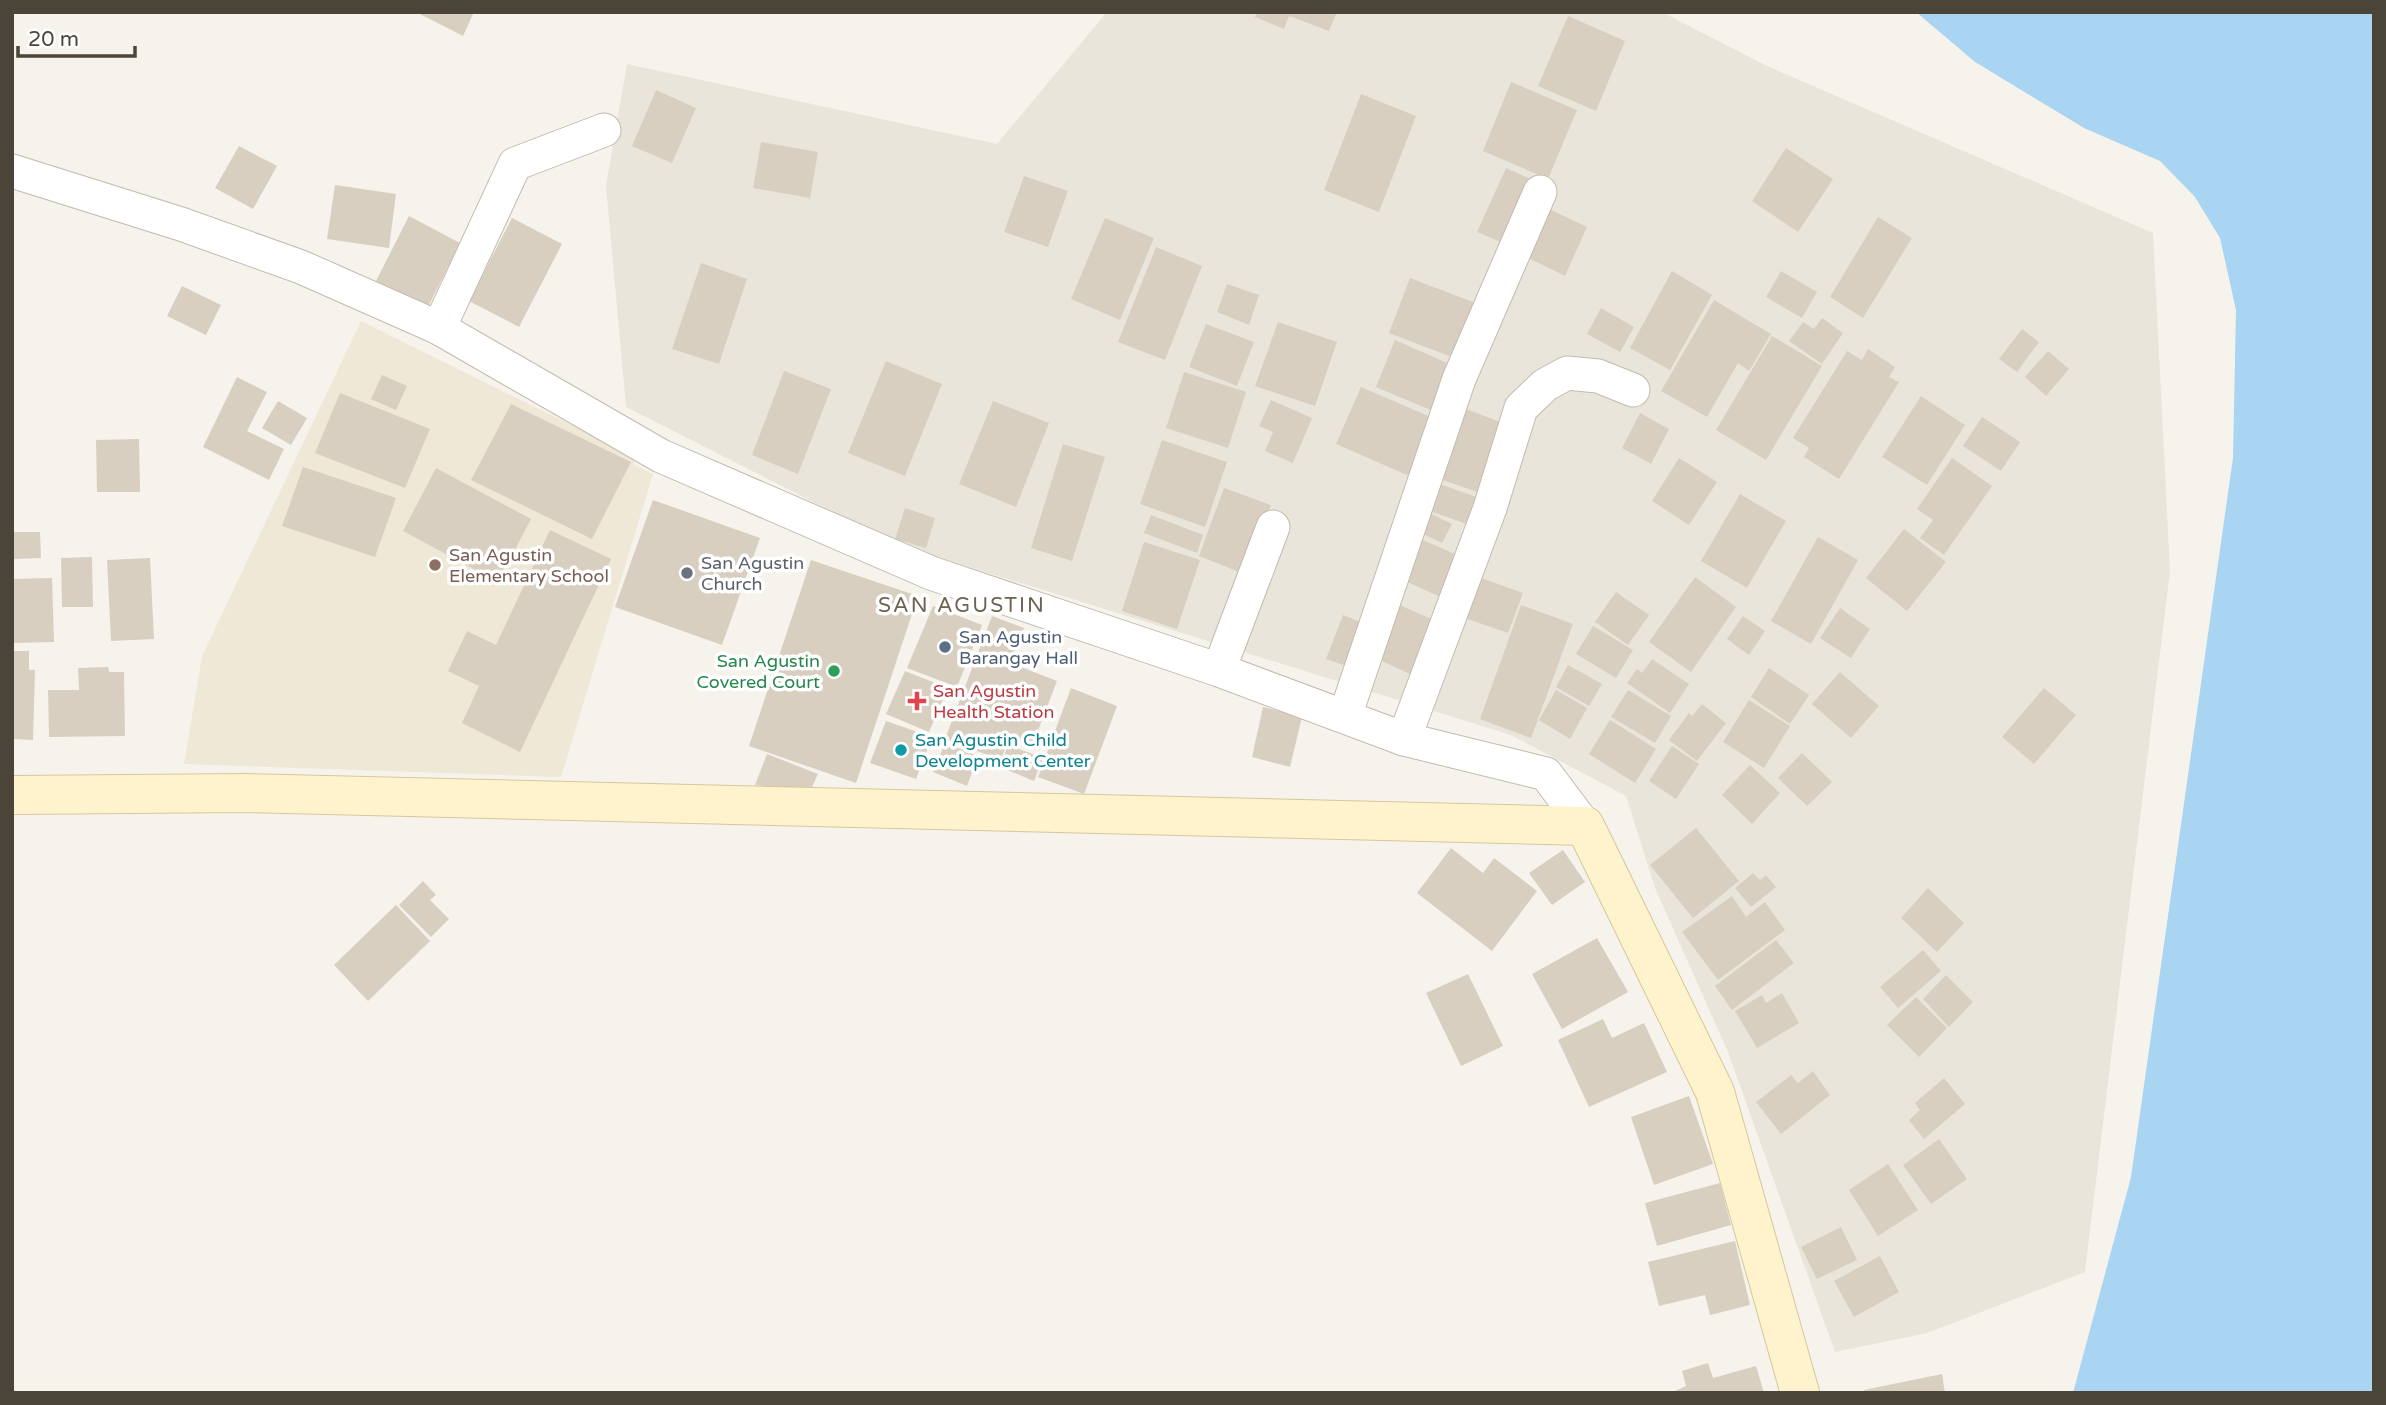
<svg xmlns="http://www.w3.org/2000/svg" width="2386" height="1405" font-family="'Varela Round',sans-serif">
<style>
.residential{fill:#eae5da}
.education{fill:#efe8d6}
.water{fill:#a9d4f2}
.building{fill:#d8cfc1}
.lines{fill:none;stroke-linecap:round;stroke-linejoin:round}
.street-casing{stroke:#c2bbae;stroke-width:35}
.secondary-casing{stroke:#d6c79b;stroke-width:40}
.street{stroke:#fff;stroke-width:33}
.secondary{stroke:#fff3cd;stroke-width:38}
.education-dot{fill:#8d6e63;stroke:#fff;stroke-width:2.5}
.worship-dot{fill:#6b7280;stroke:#fff;stroke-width:2.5}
.service-dot{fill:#5c6f8a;stroke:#fff;stroke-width:2.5}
.leisure-dot{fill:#2e9e5b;stroke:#fff;stroke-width:2.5}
.health-dot{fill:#e0444e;stroke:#fff;stroke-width:2.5}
.culture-dot{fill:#0f9aa8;stroke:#fff;stroke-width:2.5}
.labels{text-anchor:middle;stroke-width:7;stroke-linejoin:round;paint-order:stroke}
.education-label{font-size:18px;fill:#785e54;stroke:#fff;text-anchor:start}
.worship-label{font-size:18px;fill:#5b616d;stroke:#fff;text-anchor:start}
.service-label{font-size:18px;fill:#4e5e75;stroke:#fff;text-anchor:start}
.leisure-label{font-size:18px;fill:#27864d;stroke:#fff;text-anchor:end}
.health-label{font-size:18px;fill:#be3a42;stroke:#fff;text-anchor:start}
.culture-label{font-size:18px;fill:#0d838f;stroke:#fff;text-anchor:start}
.quarter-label{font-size:21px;letter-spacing:2px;fill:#6e6250;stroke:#fff}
</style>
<rect width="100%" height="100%" fill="#f6f3ec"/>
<polygon class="residential" points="1107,12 1662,12 1765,65 2153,233 2170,571 2085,1272 1927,1333 1835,1352 1728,1052 1655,888 1626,796 1511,735 898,545 626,407 606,186 627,64 997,144"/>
<polygon class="education" points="361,321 636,457 633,464 653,474 561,777 184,764 202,656"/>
<polygon class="water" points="1916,12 2374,12 2374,1393 2073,1393 2131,1177 2233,458 2236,310 2220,238 2195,197 2160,161 2084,128 1975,62"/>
<g class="building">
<polygon points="416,12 474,12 463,36"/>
<polygon points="1257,12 1337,12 1329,31 1289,16 1284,29 1255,17"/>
<polygon points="1568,16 1625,41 1596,111 1538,86"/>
<polygon points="1511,82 1577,110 1548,179 1483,151"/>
<polygon points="656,90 696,108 672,163 632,146"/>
<polygon points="1361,94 1416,116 1379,212 1324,190"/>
<polygon points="761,142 818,152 810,198 753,188"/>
<polygon points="239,146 277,166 253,209 215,188"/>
<polygon points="1786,148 1833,179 1798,232 1752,201"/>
<polygon points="1506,168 1533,180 1505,244 1477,232"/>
<polygon points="1024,176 1068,191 1048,247 1004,232"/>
<polygon points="335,185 396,194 389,248 327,239"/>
<polygon points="1545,207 1587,227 1565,276 1522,255"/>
<polygon points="409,216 460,243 428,307 376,281"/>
<polygon points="1878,217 1912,238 1863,318 1830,297"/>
<polygon points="512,218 562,244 519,327 469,301"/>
<polygon points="1105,218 1154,238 1120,320 1071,299"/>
<polygon points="1156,247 1202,266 1165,360 1118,342"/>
<polygon points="701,263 747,279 719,364 672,349"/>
<polygon points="1672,271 1712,295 1670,370 1630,348"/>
<polygon points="1781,271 1817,292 1802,318 1766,297"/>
<polygon points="1410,278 1478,304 1457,359 1389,333"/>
<polygon points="1227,284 1259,295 1249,325 1217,312"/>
<polygon points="182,286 221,305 206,335 167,316"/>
<polygon points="1714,300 1771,334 1749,371 1738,363 1707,417 1661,391"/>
<polygon points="1601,308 1634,327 1620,352 1587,334"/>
<polygon points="1822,318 1843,333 1822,364 1789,341 1803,322 1814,329"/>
<polygon points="1278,322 1337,342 1315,406 1255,386"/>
<polygon points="1206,324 1254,342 1237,386 1189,367"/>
<polygon points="2022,329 2039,342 2017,372 1999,359"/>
<polygon points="1772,336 1822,366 1766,460 1716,430"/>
<polygon points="1395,340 1454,366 1435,412 1376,387"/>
<polygon points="1868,349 1895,367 1889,377 1899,382 1839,479 1804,457 1809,448 1793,438 1847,351 1862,360"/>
<polygon points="2048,351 2069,369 2046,396 2025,377"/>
<polygon points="886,361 942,384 905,476 848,453"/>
<polygon points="784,371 831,389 798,474 752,455"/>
<polygon points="1184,372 1246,392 1228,448 1166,428"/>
<polygon points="382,375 407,386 396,410 371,399"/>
<polygon points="237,377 267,392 247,431 284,449 269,480 203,447"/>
<polygon points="1361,387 1440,421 1414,478 1336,444"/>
<polygon points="340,393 430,429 405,488 315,453"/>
<polygon points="1921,396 1965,425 1927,485 1882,457"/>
<polygon points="1271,400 1312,418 1293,463 1265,451 1273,432 1259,426"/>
<polygon points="278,401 307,418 291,445 262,428"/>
<polygon points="993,401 1049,423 1016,507 959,484"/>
<polygon points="511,404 631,462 592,539 471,480"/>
<polygon points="1466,409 1511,426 1486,495 1440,479"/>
<polygon points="1640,413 1669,429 1651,464 1622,448"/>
<polygon points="1982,417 2020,442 2001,471 1963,446"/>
<polygon points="139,439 140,492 97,492 96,440"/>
<polygon points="1162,440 1227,462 1205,527 1140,504"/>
<polygon points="1063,444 1105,457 1072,561 1031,548"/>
<polygon points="1679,458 1717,482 1689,525 1652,501"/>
<polygon points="1952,458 1992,486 1944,555 1920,538 1933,520 1917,509"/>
<polygon points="303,467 396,498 375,557 282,526"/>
<polygon points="436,468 531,519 498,582 403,531"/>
<polygon points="1431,481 1479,498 1469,525 1422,508"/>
<polygon points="1224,488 1271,505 1244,574 1199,556"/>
<polygon points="1740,494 1786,521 1747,588 1701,561"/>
<polygon points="653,500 760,538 722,645 615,607"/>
<polygon points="905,508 935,518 926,548 895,539"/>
<polygon points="1423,510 1452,524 1442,543 1414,530"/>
<polygon points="1151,515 1203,535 1197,553 1144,533"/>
<polygon points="1904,529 1946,562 1907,611 1866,578"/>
<polygon points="550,530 611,559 520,752 462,723 479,686 448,671 467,631 496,645"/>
<polygon points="13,532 40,532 41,558 13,559"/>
<polygon points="1411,535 1462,557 1445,599 1394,576"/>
<polygon points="1818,537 1858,560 1811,644 1771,621"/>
<polygon points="1144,542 1200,560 1177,629 1122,611"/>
<polygon points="92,557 93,607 62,607 61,558"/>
<polygon points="150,558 154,639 111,641 107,560"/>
<polygon points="811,560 918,596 856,783 749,746"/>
<polygon points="1476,576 1523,593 1508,633 1462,617"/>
<polygon points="1695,577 1736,607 1691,672 1649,642"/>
<polygon points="52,578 54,642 12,643 12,579"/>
<polygon points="1616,592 1649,615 1628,645 1595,622"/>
<polygon points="1390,601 1436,621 1412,675 1367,654"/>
<polygon points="1521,605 1573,624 1531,738 1480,719"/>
<polygon points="933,606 982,625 957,687 907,668"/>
<polygon points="1840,608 1870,629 1851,658 1820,638"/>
<polygon points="1343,615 1374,627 1358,670 1326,659"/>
<polygon points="992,616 1024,628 1011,663 1057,681 1032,746 1009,737 1001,760 945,739"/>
<polygon points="1743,616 1765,631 1749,655 1727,639"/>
<polygon points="1593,626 1633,650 1616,678 1576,654"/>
<polygon points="12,651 29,651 29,670 35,670 33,740 12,739"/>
<polygon points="1652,659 1689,684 1670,713 1627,683 1637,669 1642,673"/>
<polygon points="1568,665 1602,684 1589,706 1556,687"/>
<polygon points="108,667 109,672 124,672 125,736 49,737 48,690 79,690 78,668"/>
<polygon points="1769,668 1809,695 1790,724 1751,697"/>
<polygon points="905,671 948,688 929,732 886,714"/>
<polygon points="1840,672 1879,706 1851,738 1812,704"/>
<polygon points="1071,688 1117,706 1084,794 1038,777"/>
<polygon points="2044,688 2076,715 2034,764 2002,737"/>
<polygon points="1556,690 1587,708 1570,739 1539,720"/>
<polygon points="1628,690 1671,716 1655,743 1611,717"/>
<polygon points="1749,700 1790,726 1764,768 1723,742"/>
<polygon points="1702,704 1726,723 1697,761 1669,740 1689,713 1692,716"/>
<polygon points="1263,707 1302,717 1290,767 1252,757"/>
<polygon points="1610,720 1656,749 1635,783 1589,754"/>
<polygon points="886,721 932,737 916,779 870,763"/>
<polygon points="945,743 978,756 967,786 933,772"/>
<polygon points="1008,745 1043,758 1034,781 1000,767"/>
<polygon points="1672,746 1699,764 1676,799 1649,781"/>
<polygon points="1802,753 1832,782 1807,806 1778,778"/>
<polygon points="767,754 818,774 810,791 755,785"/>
<polygon points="1750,765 1780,793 1752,824 1722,795"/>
<polygon points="1696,828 1739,881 1693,918 1650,865"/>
<polygon points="1451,848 1483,873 1494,858 1537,891 1492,951 1417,893"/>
<polygon points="1563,850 1585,882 1552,905 1529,873"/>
<polygon points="1753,873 1760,880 1766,875 1776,887 1751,907 1735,888"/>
<polygon points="423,881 436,895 430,900 449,919 431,937 399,905"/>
<polygon points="1928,888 1964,923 1937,952 1901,918"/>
<polygon points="1732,896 1746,917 1765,902 1785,930 1718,980 1682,932"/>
<polygon points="396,905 430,941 368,1001 334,965"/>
<polygon points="1597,938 1628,992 1562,1029 1532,974"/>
<polygon points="1776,940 1794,963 1732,1010 1715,986"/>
<polygon points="1923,950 1941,971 1898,1008 1880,987"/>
<polygon points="1468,974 1503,1046 1461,1066 1426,993"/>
<polygon points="1946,975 1973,1002 1949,1027 1923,999"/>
<polygon points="1782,993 1799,1023 1757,1048 1735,1011 1762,995 1766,1003"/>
<polygon points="1916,997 1947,1028 1919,1057 1887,1025"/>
<polygon points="1603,1019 1612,1038 1644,1023 1667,1072 1589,1107 1558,1040"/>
<polygon points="1813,1071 1830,1095 1781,1134 1756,1102 1791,1075 1798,1083"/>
<polygon points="1944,1078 1965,1104 1924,1139 1909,1120 1920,1110 1915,1103"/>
<polygon points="1689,1096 1713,1164 1654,1185 1631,1117"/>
<polygon points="1939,1139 1967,1179 1931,1204 1903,1165"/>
<polygon points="1888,1164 1918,1210 1878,1236 1849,1190"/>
<polygon points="1720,1183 1731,1225 1657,1246 1645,1203"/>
<polygon points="1841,1227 1857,1260 1817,1279 1801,1247"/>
<polygon points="1735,1241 1750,1305 1710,1315 1705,1295 1659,1306 1648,1262"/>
<polygon points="1880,1256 1899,1292 1854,1317 1834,1281"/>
<polygon points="1708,1363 1713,1378 1756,1366 1764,1393 1671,1393 1686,1386 1682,1371"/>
<polygon points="1942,1374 1945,1393 1865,1393 1864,1390"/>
</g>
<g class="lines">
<g class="street-casing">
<g id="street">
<polyline points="12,171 181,224 301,267 439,328 661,456 931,573 1219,670 1404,739 1546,774 1585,826"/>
<polyline points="439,328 515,164 604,130"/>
<polyline points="1219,670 1273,527"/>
<polyline points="1345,716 1459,379 1540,192"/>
<polyline points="1404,739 1490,508 1521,408 1545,385 1567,373 1598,376 1633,390"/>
</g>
</g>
<g class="secondary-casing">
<polyline id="secondary" points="12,795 245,793 1585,826 1715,1092 1800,1393"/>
</g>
<use href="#street" class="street"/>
<use href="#secondary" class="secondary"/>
</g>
<circle class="education-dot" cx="435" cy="565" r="7"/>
<circle class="worship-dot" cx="687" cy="573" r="7"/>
<circle class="service-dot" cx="945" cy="647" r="7"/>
<circle class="leisure-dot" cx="834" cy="671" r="7"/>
<path class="health-dot" d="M913.5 690.5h7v7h7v7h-7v7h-7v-7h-7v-7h7z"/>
<circle class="culture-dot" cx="901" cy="750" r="7"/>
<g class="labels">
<g class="education-label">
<text x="449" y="561">San Agustin<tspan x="449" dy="21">Elementary School</tspan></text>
</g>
<g class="worship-label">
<text x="701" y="569">San Agustin<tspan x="701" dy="21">Church</tspan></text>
</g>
<g class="service-label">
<text x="959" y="643">San Agustin<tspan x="959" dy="21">Barangay Hall</tspan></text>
</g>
<g class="leisure-label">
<text x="820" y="667">San Agustin<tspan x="820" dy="21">Covered Court</tspan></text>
</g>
<g class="health-label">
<text x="933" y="697">San Agustin<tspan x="933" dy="21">Health Station</tspan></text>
</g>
<g class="culture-label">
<text x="915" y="746">San Agustin Child<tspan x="915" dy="21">Development Center</tspan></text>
</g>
<g class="quarter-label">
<text x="962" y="612">SAN AGUSTIN</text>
</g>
</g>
<rect width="2386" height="1405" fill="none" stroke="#4b4439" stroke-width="28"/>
<path d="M18 46v10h117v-10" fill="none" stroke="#4b4439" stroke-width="3.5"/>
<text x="28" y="46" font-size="21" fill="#4b4439" stroke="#ffffff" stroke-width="5" paint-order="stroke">20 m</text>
</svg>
